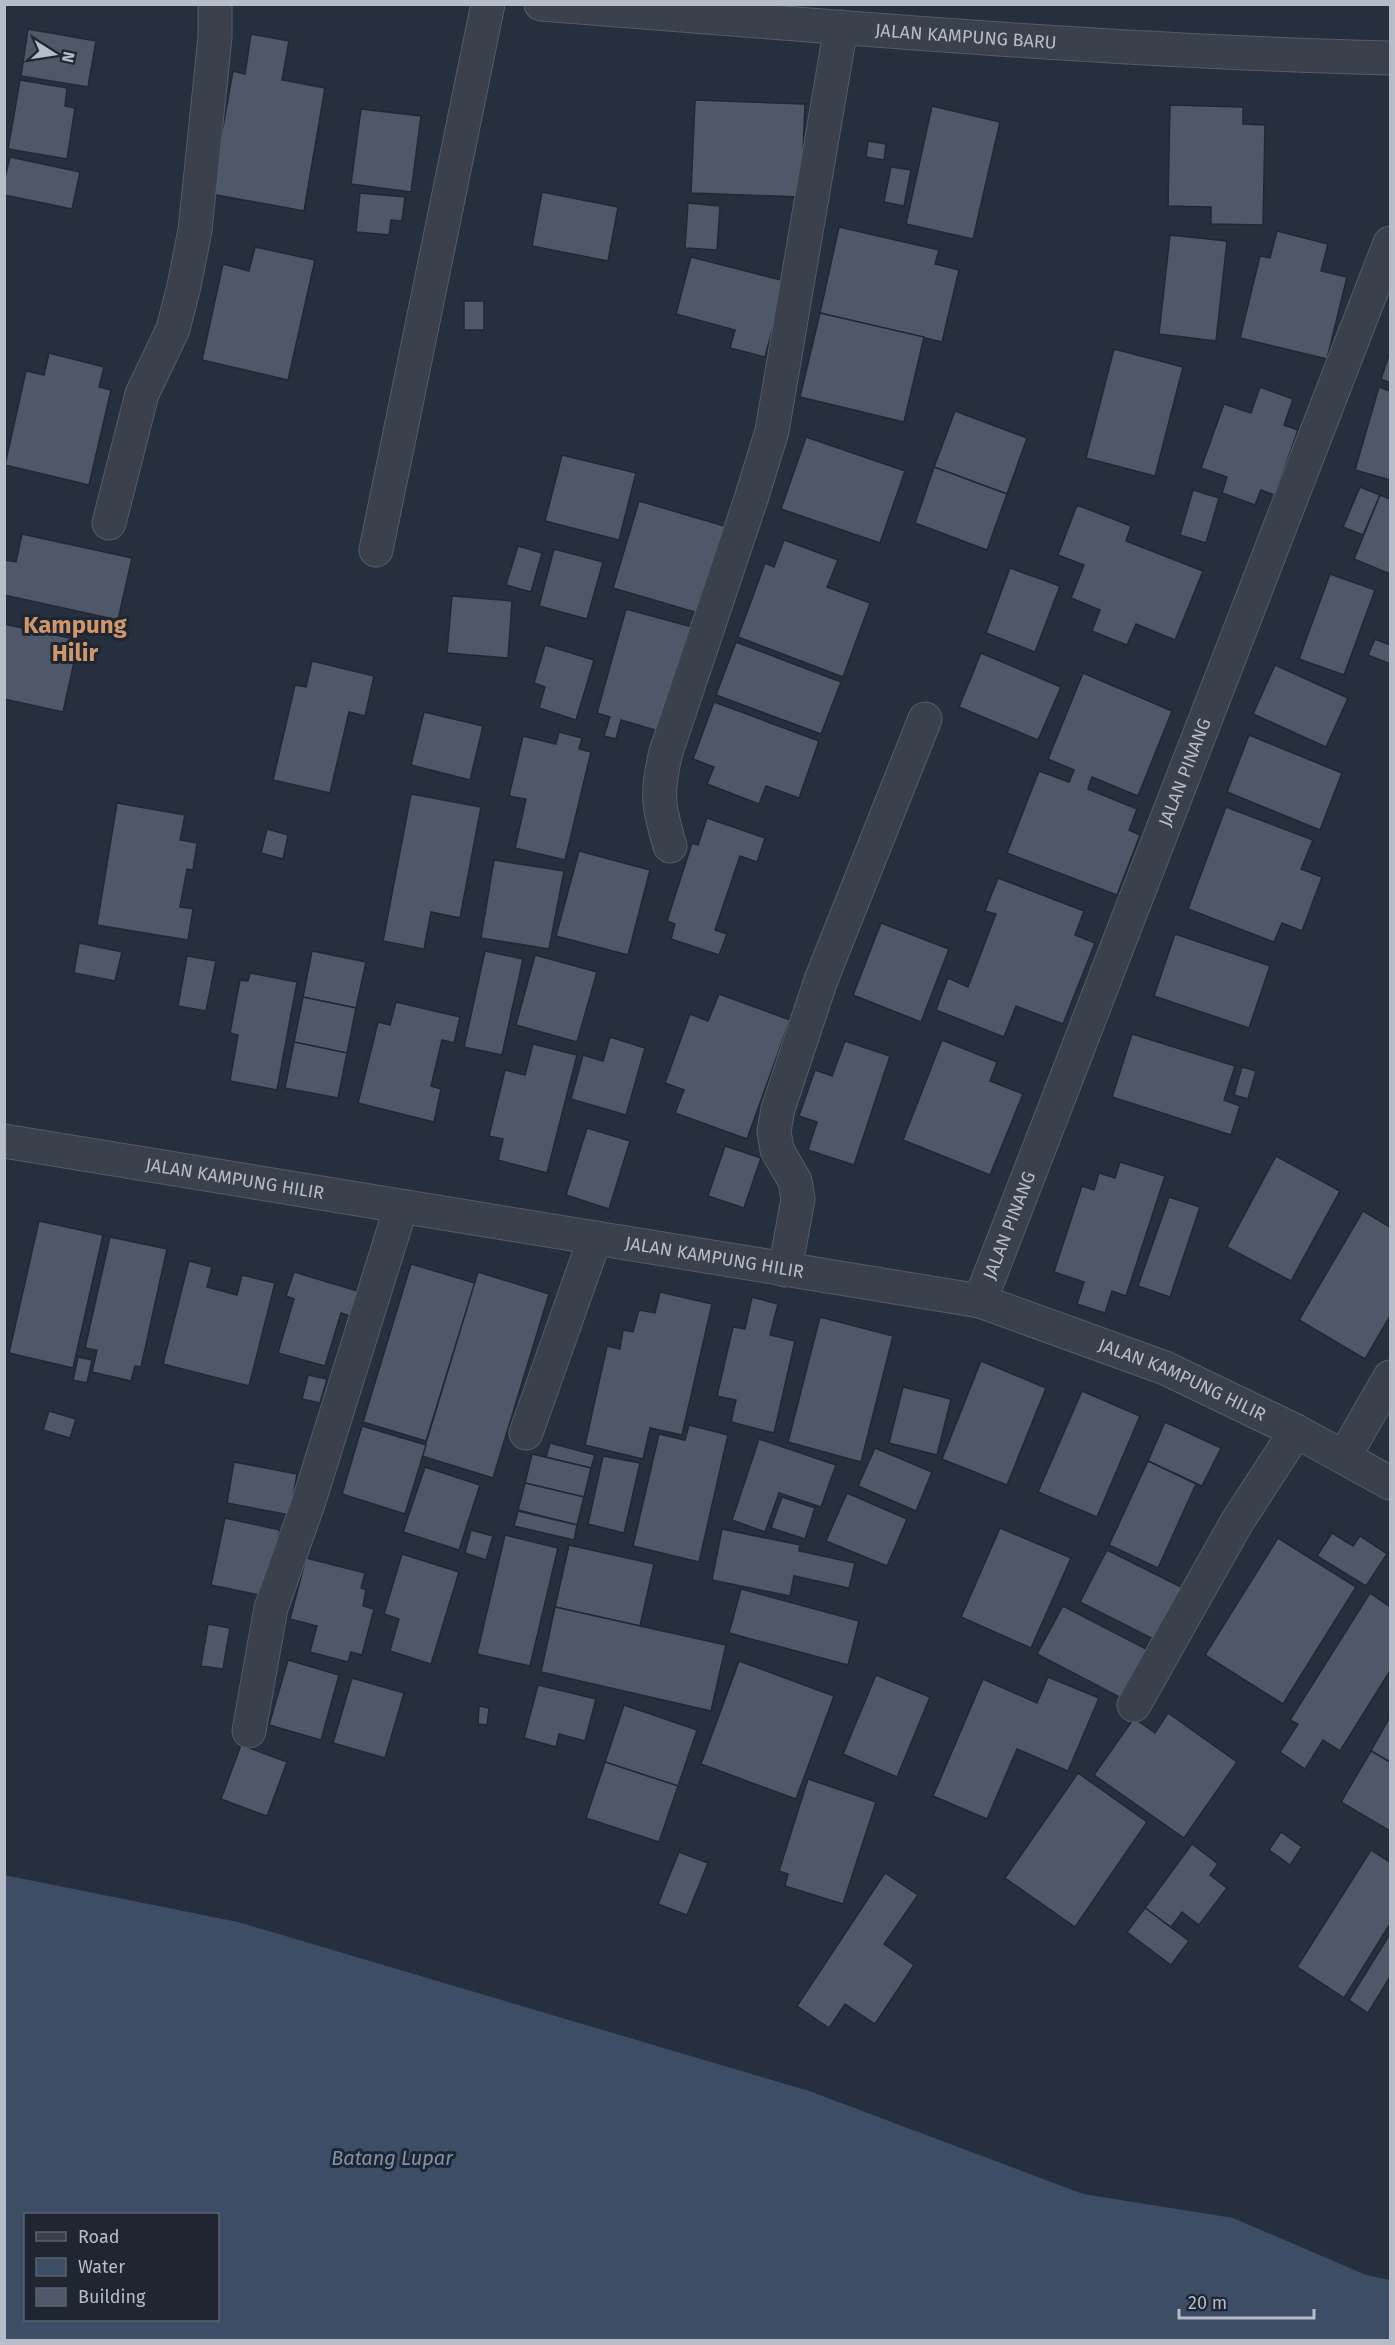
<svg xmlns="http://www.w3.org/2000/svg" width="1395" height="2345" font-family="'Fira Sans',sans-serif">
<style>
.water{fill:#3c4d65;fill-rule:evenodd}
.building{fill:#4f5868;stroke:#212834;stroke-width:1.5}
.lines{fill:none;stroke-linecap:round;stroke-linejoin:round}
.minor-casing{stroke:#555c68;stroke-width:35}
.minor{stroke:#3a414d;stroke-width:33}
.labels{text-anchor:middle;stroke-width:6;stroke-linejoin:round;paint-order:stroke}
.street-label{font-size:18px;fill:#b6bdc8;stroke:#1f2632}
.water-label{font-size:20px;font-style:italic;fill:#7f93ae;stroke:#1f2632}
.district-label{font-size:24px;font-weight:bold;fill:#cf976a;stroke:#1f2632}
</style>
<rect width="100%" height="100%" fill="#262f3d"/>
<path class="water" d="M4 1875 238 1922 809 2091 1083 2194 1233 2218 1366 2275 1390 2280V2340H5ZM26 2214H218V2320H26Z"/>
<g class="building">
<polygon points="28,29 96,41 88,87 21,76"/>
<polygon points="251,34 289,41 282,80 325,88 304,211 211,194 233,71 245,74"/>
<polygon points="20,80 67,88 65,106 75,108 67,159 8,149"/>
<polygon points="695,100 805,104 801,197 691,193"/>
<polygon points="1170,105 1243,107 1243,124 1265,125 1263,225 1211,224 1211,207 1168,206"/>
<polygon points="932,106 1000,122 973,239 906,224"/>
<polygon points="361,109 421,116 411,192 351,184"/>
<polygon points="868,141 886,144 884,160 866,157"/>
<polygon points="10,157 80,172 72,209 4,195 4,182"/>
<polygon points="891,167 911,170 904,206 884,202"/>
<polygon points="542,192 618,207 608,261 532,246"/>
<polygon points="360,193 405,197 402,221 391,220 389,235 356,232"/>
<polygon points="688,203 720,206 717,250 685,248"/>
<polygon points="839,227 939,250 935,264 959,270 942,342 820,313"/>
<polygon points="1277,231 1328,244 1321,271 1347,277 1327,359 1240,338 1260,256 1270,258"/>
<polygon points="1170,235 1227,241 1216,341 1159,334"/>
<polygon points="255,247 315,260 288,380 202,360 223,264 249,271"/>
<polygon points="691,257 785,281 765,357 730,348 735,330 676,314"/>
<rect x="464" y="301" width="20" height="29"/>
<polygon points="820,313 924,337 904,422 800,397"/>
<polygon points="1114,349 1183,367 1155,476 1086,458"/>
<polygon points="1390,352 1390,383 1381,379"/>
<polygon points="49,353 104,367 99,387 111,390 89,485 5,465 26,371 44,375"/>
<polygon points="1260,387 1293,399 1284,425 1298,430 1275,495 1261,490 1255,505 1222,493 1227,477 1201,468 1224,404 1251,413"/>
<polygon points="1379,387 1390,391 1390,480 1355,470"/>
<polygon points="955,411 1027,438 1007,494 934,467"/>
<polygon points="806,437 905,471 880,543 781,509"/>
<polygon points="562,455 636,473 619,540 545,521"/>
<polygon points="934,467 1007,494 987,550 915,523"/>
<polygon points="1360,487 1380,495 1363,535 1343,527"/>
<polygon points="1193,490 1219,498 1206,543 1180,535"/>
<polygon points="1380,495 1390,499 1390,574 1354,559"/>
<polygon points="639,501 731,528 705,615 613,588"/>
<polygon points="1077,505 1131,526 1126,541 1203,571 1175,640 1136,624 1127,645 1092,631 1100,610 1071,598 1084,565 1058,555"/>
<polygon points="22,534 132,558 118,620 4,595 4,560 16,562"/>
<polygon points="784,540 838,560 827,587 870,603 843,677 738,637 765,563 774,567"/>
<polygon points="518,546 542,553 531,592 506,585"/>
<polygon points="554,549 603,562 587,619 539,606"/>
<polygon points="1010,568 1060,586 1035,652 986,633"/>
<polygon points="1330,574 1375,590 1344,675 1299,659"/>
<polygon points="452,596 512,601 508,658 447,653"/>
<polygon points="626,609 692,627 662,732 621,720 616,739 604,736 610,717 597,713"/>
<polygon points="4,624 79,640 63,712 4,699"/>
<polygon points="1375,639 1390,645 1390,664 1368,655"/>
<polygon points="736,642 841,682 821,734 716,695"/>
<polygon points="545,645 594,660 576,720 539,708 545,687 534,683"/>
<polygon points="981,653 1061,687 1038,740 959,707"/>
<polygon points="312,661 374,676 365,716 349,712 330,793 273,780 295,685 306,687"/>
<polygon points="1275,665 1348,698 1326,747 1253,714"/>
<polygon points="1083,673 1172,711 1138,796 1092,777 1088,789 1137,809 1129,830 1140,835 1117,895 1007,853 1039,771 1069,782 1074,770 1048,759"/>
<polygon points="714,702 819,741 799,798 766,786 759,804 707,784 714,767 693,759"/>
<polygon points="424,712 483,726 470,780 411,765"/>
<polygon points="559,732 582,738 579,749 591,752 565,860 515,848 526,799 509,796 523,736 556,744"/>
<polygon points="1249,735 1342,773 1320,830 1227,792"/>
<polygon points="411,794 481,807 460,918 431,912 424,949 383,941"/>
<polygon points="117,803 185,815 180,840 197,843 193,870 187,869 180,907 193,909 188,940 97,925"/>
<polygon points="1226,807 1313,840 1301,869 1322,877 1302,931 1282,923 1274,942 1188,909"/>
<polygon points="707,818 765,838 757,862 740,856 715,930 727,934 719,955 671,939 675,924 667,921 692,843 698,845"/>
<polygon points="267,829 288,835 283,859 261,853"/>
<polygon points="579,851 650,870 628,955 556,936"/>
<polygon points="494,860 564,871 549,949 481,938"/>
<polygon points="998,878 1084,911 1075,935 1095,943 1063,1024 1016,1006 1004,1037 936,1010 948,978 968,987 996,914 985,911"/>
<polygon points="881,923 949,949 921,1022 853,995"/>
<polygon points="1175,934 1270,966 1249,1028 1154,996"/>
<polygon points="79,943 122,952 115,981 74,973"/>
<polygon points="312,951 366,962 356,1008 303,997"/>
<polygon points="485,951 523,959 502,1055 464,1047"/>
<polygon points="535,955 597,972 577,1042 516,1025"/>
<polygon points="187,956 216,961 206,1011 178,1006"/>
<polygon points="250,973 297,982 277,1090 230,1081 238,1035 230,1033 240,980 248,981"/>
<polygon points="719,994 790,1020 747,1139 675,1113 684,1090 665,1083 690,1014 708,1021"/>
<polygon points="303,997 356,1008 347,1053 294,1042"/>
<polygon points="396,1002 460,1017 454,1043 442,1040 431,1086 441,1089 434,1122 358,1103 378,1022 390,1025"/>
<polygon points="1132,1034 1235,1066 1224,1100 1240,1106 1231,1135 1112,1097"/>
<polygon points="610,1037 645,1048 626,1115 571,1099 583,1055 603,1061"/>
<polygon points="942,1040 997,1062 990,1081 1023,1094 990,1175 903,1140"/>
<polygon points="845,1041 890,1056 854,1165 808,1150 817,1122 799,1116 815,1070 832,1076"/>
<polygon points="294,1042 347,1053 338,1098 285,1088"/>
<polygon points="533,1044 577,1055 547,1173 498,1160 503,1139 489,1136 505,1070 525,1075"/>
<polygon points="1242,1067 1256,1071 1248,1099 1234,1095"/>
<polygon points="587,1128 630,1141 609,1209 566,1195"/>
<polygon points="725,1146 761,1158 744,1208 708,1196"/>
<polygon points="1276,1156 1340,1191 1291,1281 1227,1247"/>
<polygon points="1120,1162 1165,1176 1126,1296 1112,1291 1105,1313 1077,1304 1084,1282 1054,1272 1082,1186 1094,1190 1099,1173 1115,1178"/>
<polygon points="1169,1197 1200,1207 1170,1297 1138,1286"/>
<polygon points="1363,1211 1390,1227 1390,1316 1365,1359 1299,1320"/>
<polygon points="39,1221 103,1235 73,1368 9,1353"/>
<polygon points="110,1237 167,1249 141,1367 135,1366 131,1381 92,1372 97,1350 85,1348"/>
<polygon points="189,1261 212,1267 207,1287 237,1295 242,1275 275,1283 249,1386 163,1364"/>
<polygon points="411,1264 475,1283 426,1441 363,1422"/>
<polygon points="294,1272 361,1292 353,1317 341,1313 325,1366 278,1353 294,1299 286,1296"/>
<polygon points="478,1272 549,1294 493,1478 422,1456"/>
<polygon points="660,1292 712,1304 682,1435 650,1428 643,1459 585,1445 607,1346 620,1349 623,1330 633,1332 639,1310 655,1313"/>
<polygon points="752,1297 778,1304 770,1335 795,1341 774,1433 731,1422 736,1400 717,1396 733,1327 745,1329"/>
<polygon points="820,1317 893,1336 861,1462 788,1442"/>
<polygon points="78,1357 92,1360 87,1383 73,1380"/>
<polygon points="981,1361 1046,1388 1007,1485 942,1459"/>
<polygon points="308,1375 327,1379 320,1403 302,1399"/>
<polygon points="903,1387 951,1399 937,1455 889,1443"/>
<polygon points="1082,1391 1140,1416 1097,1517 1038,1492"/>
<polygon points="49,1411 76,1419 70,1438 43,1430"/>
<polygon points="1165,1422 1221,1448 1202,1486 1148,1461"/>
<polygon points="689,1425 728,1435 699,1562 633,1546 659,1434 685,1440"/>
<polygon points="362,1426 426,1445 405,1514 342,1494"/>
<polygon points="759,1439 836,1465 821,1507 779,1493 765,1532 732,1520"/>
<polygon points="550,1443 595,1455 591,1468 546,1457"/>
<polygon points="875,1448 932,1472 916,1511 858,1486"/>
<polygon points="532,1454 591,1468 584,1497 525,1483"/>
<polygon points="603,1456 640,1463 624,1533 588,1524"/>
<polygon points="1148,1461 1196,1484 1158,1568 1109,1545"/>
<polygon points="234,1462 297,1474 290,1515 227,1503"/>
<polygon points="425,1467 480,1485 459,1550 403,1532"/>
<polygon points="525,1483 584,1497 577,1525 518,1510"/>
<polygon points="847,1493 907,1519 887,1566 826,1541"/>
<polygon points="782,1497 815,1508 805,1539 771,1528"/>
<polygon points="518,1511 577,1525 574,1540 514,1526"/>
<polygon points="225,1518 280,1530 265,1596 211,1585"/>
<polygon points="1000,1528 1071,1558 1031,1648 961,1617"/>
<polygon points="722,1529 800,1545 799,1551 855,1563 849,1588 794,1576 790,1596 712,1580"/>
<polygon points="471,1530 493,1536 486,1560 465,1553"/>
<polygon points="1332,1533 1353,1546 1360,1536 1387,1554 1366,1586 1317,1556"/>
<polygon points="505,1535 558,1548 530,1666 477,1654"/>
<polygon points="1278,1538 1356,1587 1283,1704 1205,1655"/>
<polygon points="569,1545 654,1564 640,1626 555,1607"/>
<polygon points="1107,1550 1185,1589 1159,1642 1080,1602"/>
<polygon points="402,1554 459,1572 431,1664 390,1651 399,1619 384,1614"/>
<polygon points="306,1558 365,1573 361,1588 366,1590 363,1606 374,1609 362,1655 351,1652 348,1662 310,1652 317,1626 290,1619"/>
<polygon points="741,1589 859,1621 848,1665 729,1633"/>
<polygon points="1370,1593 1390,1607 1390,1671 1340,1751 1323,1740 1305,1769 1280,1752 1298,1724 1290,1720"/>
<polygon points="1063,1606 1152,1652 1127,1701 1037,1654"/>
<polygon points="555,1607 726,1645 711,1711 541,1672"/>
<polygon points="208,1624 230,1628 223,1669 201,1666"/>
<polygon points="288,1660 339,1675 321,1740 269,1725"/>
<polygon points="739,1661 834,1696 796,1799 701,1764"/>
<polygon points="876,1675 930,1697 897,1777 843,1754"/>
<polygon points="1048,1677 1099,1698 1068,1771 1017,1749 987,1819 933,1796 983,1679 1037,1703"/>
<polygon points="352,1678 404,1693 385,1758 333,1743"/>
<polygon points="538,1685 596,1699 585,1741 559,1734 556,1747 524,1738"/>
<polygon points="624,1705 697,1730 678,1786 605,1762"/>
<polygon points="479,1706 489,1708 487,1725 478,1724"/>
<polygon points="1168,1713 1237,1762 1184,1838 1094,1775 1134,1718 1155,1733"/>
<polygon points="1390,1717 1390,1762 1371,1751"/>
<polygon points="241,1745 287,1762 267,1816 221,1799"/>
<polygon points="1371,1751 1390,1762 1390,1831 1341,1802"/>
<polygon points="605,1762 678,1786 659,1842 586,1818"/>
<polygon points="1078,1773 1147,1822 1075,1927 1005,1878"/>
<polygon points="808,1779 876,1802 843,1904 785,1886 788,1874 779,1871"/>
<polygon points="1281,1832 1302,1847 1290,1865 1269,1850"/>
<polygon points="1192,1844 1218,1864 1210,1875 1227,1888 1199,1925 1182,1912 1171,1927 1145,1908"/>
<polygon points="1371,1850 1390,1862 1390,1924 1344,1998 1297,1967"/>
<polygon points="679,1852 708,1863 687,1915 658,1904"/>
<polygon points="885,1873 918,1895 884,1944 914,1965 875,2024 845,2004 829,2028 797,2006"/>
<polygon points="1145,1908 1189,1941 1171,1965 1127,1932"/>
<polygon points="1390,1934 1390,1977 1368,2013 1349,2000"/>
</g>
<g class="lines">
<g class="minor-casing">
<g id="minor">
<path id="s1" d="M541 4C824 26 1107 51 1390 58"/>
<polyline points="109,523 142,394 173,329 184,286 195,230 215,37 215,4"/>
<polyline points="376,550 488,4"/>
<path d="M670 846C658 806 656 793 666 752L751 499 772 431 841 27"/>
<path id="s2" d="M4 1141 980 1301 1165 1368 1296 1431 1390 1483"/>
<polyline points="785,1270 798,1199 795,1181 777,1150 774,1131 778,1109 821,980 925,719"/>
<path id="s3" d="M980 1301 1390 243"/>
<polyline points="526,1433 595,1238"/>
<polyline points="1344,1457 1390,1377"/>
<polyline points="1134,1705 1237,1522 1296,1431"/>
<polyline points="249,1731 271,1608 308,1504 401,1207"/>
</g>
</g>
<use href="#minor" class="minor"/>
</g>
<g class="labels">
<g class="street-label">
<text dy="6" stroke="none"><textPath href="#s1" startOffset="426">JALAN KAMPUNG BARU</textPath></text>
<text dy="6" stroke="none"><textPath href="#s3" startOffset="567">JALAN PINANG</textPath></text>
<text dy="6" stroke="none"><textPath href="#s2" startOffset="234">JALAN KAMPUNG HILIR</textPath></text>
<text dy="6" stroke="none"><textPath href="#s3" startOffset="81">JALAN PINANG</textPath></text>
<text dy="6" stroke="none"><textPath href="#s2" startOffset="720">JALAN KAMPUNG HILIR</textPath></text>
<text dy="6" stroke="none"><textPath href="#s2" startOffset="1206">JALAN KAMPUNG HILIR</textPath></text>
</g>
<g class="water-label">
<text x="392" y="2165">Batang Lupar</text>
</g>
<g class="district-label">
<text x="75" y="633">Kampung<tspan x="75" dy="28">Hilir</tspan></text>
</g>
</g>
<rect width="1395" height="2345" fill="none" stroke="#b6bdc8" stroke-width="12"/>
<rect x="24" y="2213" width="195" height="108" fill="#1f2632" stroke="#5b626e" stroke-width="1.5"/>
<rect x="36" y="2232" width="30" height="9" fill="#3a414d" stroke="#5b626e" stroke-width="1.5"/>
<text x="78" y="2243" font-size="18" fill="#b6bdc8">Road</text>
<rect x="36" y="2258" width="30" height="18" fill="#3c4d65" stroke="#5b626e" stroke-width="1.5"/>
<text x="78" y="2273" font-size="18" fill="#b6bdc8">Water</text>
<rect x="36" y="2288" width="30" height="18" fill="#4f5868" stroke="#5b626e" stroke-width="1.5"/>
<text x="78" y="2303" font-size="18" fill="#b6bdc8">Building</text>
<g transform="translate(54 54) rotate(102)" stroke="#1f2632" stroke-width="4.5" paint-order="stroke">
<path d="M0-4.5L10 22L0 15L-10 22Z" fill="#b6bdc8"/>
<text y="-9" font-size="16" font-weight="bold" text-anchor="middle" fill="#b6bdc8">N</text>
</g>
<path d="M1179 2309v9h135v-9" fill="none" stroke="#b6bdc8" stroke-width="3"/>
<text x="1188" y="2309" font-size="18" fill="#b6bdc8" stroke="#1f2632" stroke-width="4.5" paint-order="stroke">20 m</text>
</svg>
